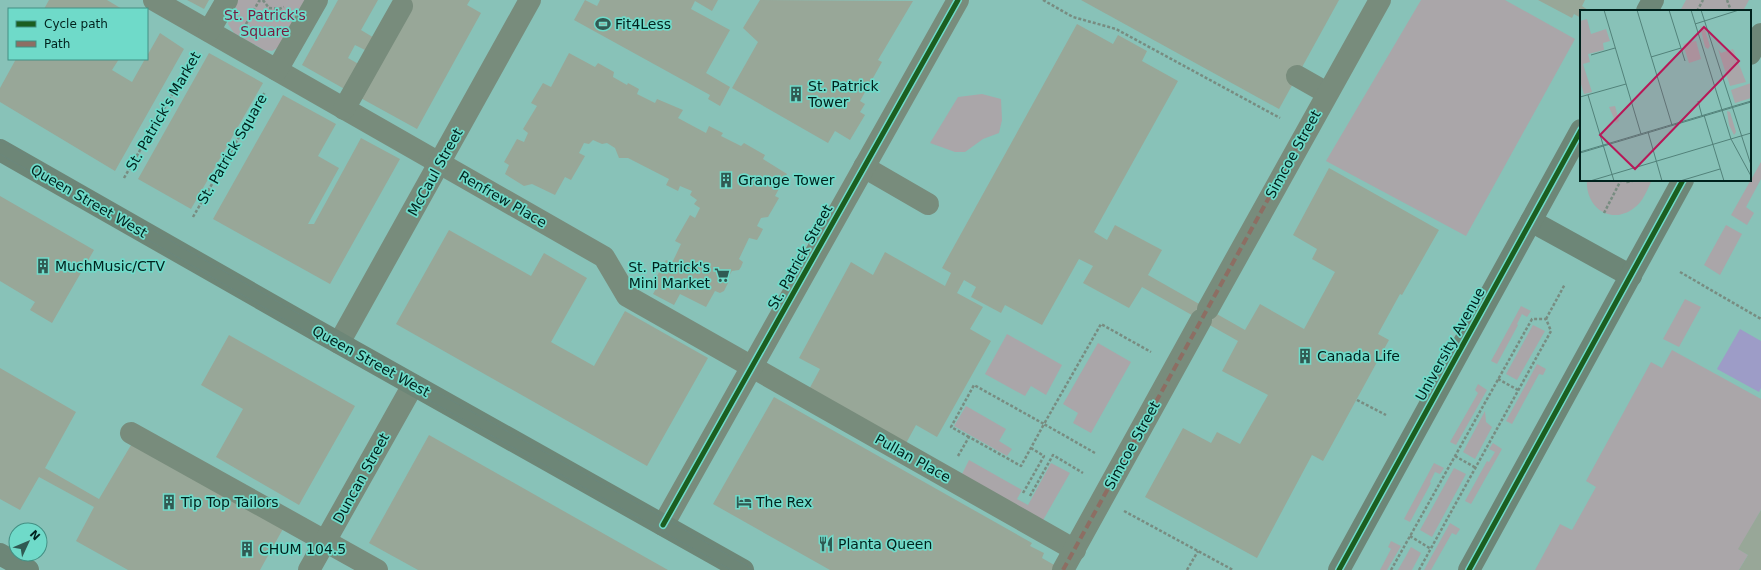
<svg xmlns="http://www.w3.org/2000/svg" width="1761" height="570" font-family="'DejaVu Sans',sans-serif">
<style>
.green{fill:#aaa6a9}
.water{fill:#9d9cc7}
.building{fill:#98a798}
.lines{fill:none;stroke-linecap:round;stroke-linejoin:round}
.path{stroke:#788c81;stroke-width:2.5;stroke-dasharray:3 2;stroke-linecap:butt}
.minor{stroke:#788c7c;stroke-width:22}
.major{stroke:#6d8677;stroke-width:22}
.tram{stroke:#6b877c;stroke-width:1}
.quiet{stroke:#8d6e63;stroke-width:4;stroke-dasharray:8 4;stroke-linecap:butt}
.cycleway-casing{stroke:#6fdac9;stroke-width:8}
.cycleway{stroke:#1b5e20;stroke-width:5}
.labels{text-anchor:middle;stroke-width:3.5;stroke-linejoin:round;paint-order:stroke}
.park-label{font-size:14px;fill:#781c40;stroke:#6fdac9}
.poi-label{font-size:14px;fill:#00221d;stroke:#6fdac9;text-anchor:start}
.street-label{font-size:14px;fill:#00221d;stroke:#6fdac9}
.inset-road{fill:none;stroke:#52827a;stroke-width:1}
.view{fill:#b81858;fill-opacity:0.15;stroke:#b81858;stroke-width:2}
.inset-edge{fill:none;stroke:#00221d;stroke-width:2}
</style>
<rect width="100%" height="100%" fill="#88c2b8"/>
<g class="green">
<polygon points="238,0 305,0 279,47 272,51 264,50 234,33 228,24 229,15"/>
<polygon points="1421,0 1505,0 1575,39 1466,236 1326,161"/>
<polygon points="1686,0 1749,0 1743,11 1680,11"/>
<polygon points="982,94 1001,99 1002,120 999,133 983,139 965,152 955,152 930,143 958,97"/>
<polygon points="1761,162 1761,179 1746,207 1754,213 1747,225 1731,215"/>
<path d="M1587 180H1652C1647 190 1643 202 1634 208 1611 226 1585 207 1587 180Z"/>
<polygon points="1726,225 1742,234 1720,275 1704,265"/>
<polygon points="1685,299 1701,307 1679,347 1663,339"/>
<polygon points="1521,306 1531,311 1527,317 1522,314 1517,324 1518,325 1497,364 1491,361"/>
<polygon points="1533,325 1545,331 1517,380 1506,374"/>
<polygon points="1007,334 1062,365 1046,395 1031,386 1025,396 985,374"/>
<polygon points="1098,343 1131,362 1091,433 1073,423 1078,413 1063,404"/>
<polygon points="1672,350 1761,399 1761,510 1739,549 1748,555 1739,570 1535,570 1560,524 1572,530 1596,487 1586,481 1651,362 1662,368"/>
<polygon points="1537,364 1546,369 1543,375 1539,374 1512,424 1506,421"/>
<polygon points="1478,384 1487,390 1456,445 1450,442 1478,393 1475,390"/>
<polygon points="966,406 1006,429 999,441 1012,449 1007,456 954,426"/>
<polygon points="1485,411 1486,422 1492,427 1475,459 1463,452"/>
<polygon points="1493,443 1502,449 1471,504 1465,501 1487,461 1489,462 1495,452 1489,449"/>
<polygon points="969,460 1022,490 1017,499 1028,505 1051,463 1070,473 1042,522 961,476"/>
<polygon points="1434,463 1444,468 1440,474 1435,472 1430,482 1431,483 1410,522 1404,519"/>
<polygon points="1454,468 1466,474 1432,537 1420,530"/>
<polygon points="1450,523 1460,529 1456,535 1452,533 1431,570 1424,570"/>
<polygon points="1391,541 1401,546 1387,570 1380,570 1391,549 1388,547"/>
<polygon points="1411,547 1421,553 1412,570 1398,570"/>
</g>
<polygon class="water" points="1740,329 1761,341 1761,388 1759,392 1717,369"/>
<g class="building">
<polygon points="49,0 107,0 122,9 44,9"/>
<polygon points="187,0 209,0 204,9"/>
<polygon points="338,0 378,0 361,30 376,39 369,52 355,45 348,58 362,66 348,91 302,65"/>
<polygon points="410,0 470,0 467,5 481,13 417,129 357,96"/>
<polygon points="585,0 597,6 600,0 718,0 712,11 695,1 691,9 730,30 706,73 730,87 720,106 708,99 710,95 574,20"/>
<polygon points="760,0 913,1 878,60 882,62 860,101 865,104 860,112 865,115 850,140 835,131 828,143 732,88 758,42 743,28"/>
<polygon points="1081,0 1339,0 1279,109"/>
<polygon points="1538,0 1585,0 1582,6 1588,10 1581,11 1581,18 1574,14 1572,18"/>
<polygon points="1077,24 1113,44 1118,35 1147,51 1142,61 1178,81 1094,232 1107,240 1115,225 1162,250 1148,275 1245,330 1260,304 1304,329 1335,272 1312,259 1317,249 1293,235 1329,168 1439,230 1402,295 1400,294 1378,334 1389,340 1323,461 1312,455 1257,558 1145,497 1183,428 1211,443 1217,432 1240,444 1268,395 1222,371 1238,341 1142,287 1129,308 1083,283 1093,266 1079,259 1042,325 1005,305 1001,313 971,297 976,287 964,280 957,293 983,307 970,329 991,341 937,437 916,425 904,447 807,393 820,369 799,358 851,262 873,275 885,252 945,286 951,273 942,268"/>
<polygon points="160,33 184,49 115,171 0,102 0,88 16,59 119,59 112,70 132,82 145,59 147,59 147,56"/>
<polygon points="209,53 263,83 191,209 138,179"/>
<polygon points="569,53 595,67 598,63 614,72 613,77 627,85 628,83 639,89 637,94 655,103 657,99 683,110 678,118 706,133 709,126 723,133 721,136 741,146 744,143 765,155 763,159 787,174 775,196 779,198 768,217 761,218 757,226 763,229 760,235 757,240 749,238 739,259 743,262 741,267 739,270 732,271 727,279 728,283 724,291 720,293 715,291 706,307 680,294 674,305 653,294 658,285 653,283 666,260 672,263 681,244 675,241 690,215 695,218 700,208 694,204 697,200 690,195 692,191 680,186 678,191 666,185 669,179 628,158 619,158 615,148 607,143 602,144 593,140 589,144 584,143 579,153 585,156 571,180 565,177 555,195 532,184 524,186 505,174 509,165 504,162 517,139 524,142 528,133 523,129 537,106 531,103 543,83 551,87"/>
<polygon points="283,95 336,124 318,156 339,168 308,224 314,224 361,138 400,159 330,284 213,219"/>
<polygon points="0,196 94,250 52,323 30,310 35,302 0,281"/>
<polygon points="449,230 531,276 544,253 587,278 551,342 594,366 625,311 708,358 647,466 396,324"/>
<polygon points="229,335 355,406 299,505 216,457 243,409 201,385"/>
<polygon points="0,368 76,412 45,468 99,499 134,440 284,527 260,570 128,570 76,541 94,507 39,477 20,510 0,499"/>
<polygon points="774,397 1032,543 1030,546 1044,553 1042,558 1063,570 830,570 713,504"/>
<polygon points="429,435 668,570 418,570 369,543"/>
<polygon points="1761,510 1761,570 1739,570 1748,555 1738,549"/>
</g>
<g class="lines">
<g class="path">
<polyline points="263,0 269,8 279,9 284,7"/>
<polyline points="1043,0 1073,17 1116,29 1280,118"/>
<polyline points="1727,0 1730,8 1729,11"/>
<polyline points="1697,11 1703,0"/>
<polyline points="246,24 259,1 263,1"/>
<polyline points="124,178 196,53"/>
<polyline points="1622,180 1627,182 1637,180"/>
<polyline points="1604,213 1621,180"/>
<polyline points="193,217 265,92"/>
<polyline points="1680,272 1761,319"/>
<polyline points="1546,319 1565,284"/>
<polyline points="1498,379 1518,390"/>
<polyline points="1357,400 1386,415"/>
<polyline points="969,437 951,427 974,385 1044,424 1101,324 1151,352"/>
<polyline points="958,456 969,437 1021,466 1044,424 1095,453"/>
<polyline points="1455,456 1476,468"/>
<polyline points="1023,493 1044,456 1031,448"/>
<polyline points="1030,496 1053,455 1083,473"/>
<polyline points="1124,511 1233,570"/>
<polyline points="1410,536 1431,549"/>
<polyline points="1187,570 1198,551"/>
<polyline points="1391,570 1532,319 1546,319"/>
<polyline points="1419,570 1551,331 1546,319"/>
</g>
<g class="minor">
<polyline points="154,0 604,257 627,296 1075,550"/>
<polyline points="209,31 227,0"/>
<polyline points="277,70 317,0"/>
<polyline points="1297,76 1327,93"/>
<polyline points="344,109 402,6"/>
<polyline points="864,167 928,204"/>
<polyline points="1208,309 1380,0"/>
<polyline points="339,343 530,0"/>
<polyline points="131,433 377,570"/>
<polyline points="663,525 958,0"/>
<polyline points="309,570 413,385"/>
<polyline points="1063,570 1201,320"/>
</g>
<g class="major">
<polyline points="1647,11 1653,0"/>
<polyline points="1750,54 1761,34"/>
<polyline points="0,150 314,329 743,570"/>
<polyline points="1531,221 1631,276"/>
<polyline points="0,554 28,570"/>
<polyline points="1339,570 1581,130"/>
<polyline points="1469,570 1683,180"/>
</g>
<g class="tram">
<polyline points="0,140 80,185 173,242 431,389 666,519 754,570"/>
<polyline points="0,154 284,319 731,570"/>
</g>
<polyline class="quiet" points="1063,570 1314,116"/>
<g class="cycleway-casing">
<g id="cycleway">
<polyline points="663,525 958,0"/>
<polyline points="1339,570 1581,130"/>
<polyline points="1469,570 1683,180"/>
</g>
</g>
<use href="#cycleway" class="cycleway"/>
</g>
<defs>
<g id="stadium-bare" transform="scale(1.2)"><path d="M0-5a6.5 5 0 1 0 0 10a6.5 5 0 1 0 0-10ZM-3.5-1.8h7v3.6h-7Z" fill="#305a53" stroke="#6fdac9" stroke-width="2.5" paint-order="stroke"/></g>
<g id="building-bare" transform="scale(1.2)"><path d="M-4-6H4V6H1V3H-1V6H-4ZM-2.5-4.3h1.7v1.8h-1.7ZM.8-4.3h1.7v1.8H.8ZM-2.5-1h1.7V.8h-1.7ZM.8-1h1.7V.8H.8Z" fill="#305a53" stroke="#6fdac9" stroke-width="2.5" paint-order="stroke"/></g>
<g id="supermarket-bare" transform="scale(1.2)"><path d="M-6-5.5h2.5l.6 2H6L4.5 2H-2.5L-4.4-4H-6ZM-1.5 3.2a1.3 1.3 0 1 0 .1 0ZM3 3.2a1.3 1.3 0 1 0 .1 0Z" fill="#305a53" stroke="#6fdac9" stroke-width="2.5" paint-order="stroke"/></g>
<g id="hotel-bare" transform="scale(1.2)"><path d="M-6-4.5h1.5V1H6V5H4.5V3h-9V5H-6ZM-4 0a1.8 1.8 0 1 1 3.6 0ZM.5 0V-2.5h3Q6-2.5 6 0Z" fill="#305a53" stroke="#6fdac9" stroke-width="2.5" paint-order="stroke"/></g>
<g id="restaurant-bare" transform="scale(1.2)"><path d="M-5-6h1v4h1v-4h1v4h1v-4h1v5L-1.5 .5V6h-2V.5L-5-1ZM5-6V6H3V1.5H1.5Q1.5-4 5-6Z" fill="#305a53" stroke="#6fdac9" stroke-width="2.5" paint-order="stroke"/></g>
</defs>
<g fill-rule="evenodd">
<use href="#stadium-bare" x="603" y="24"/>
<use href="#building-bare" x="796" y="94"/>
<use href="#building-bare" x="726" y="180"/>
<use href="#building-bare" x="43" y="266"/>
<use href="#supermarket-bare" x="722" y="275"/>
<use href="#building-bare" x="1305" y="356"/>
<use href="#building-bare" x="169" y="502"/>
<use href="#hotel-bare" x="744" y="502"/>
<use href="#restaurant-bare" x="826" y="544"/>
<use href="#building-bare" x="247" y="549"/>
</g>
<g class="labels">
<g class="park-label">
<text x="265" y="20">St. Patrick's<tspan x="265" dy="16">Square</tspan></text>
</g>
<g class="poi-label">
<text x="615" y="29">Fit4Less</text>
<text x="808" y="91">St. Patrick<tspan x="808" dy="16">Tower</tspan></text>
<text x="738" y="185">Grange Tower</text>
<text x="55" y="271">MuchMusic/CTV</text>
<text x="710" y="272" text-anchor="end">St. Patrick's<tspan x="710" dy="16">Mini Market</tspan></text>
<text x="1317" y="361">Canada Life</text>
<text x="181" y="507">Tip Top Tailors</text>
<text x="756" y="507">The Rex</text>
<text x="838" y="549">Planta Queen</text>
<text x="259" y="554">CHUM 104.5</text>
</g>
<g class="street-label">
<text transform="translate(163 111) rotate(-60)" y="5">St. Patrick's Market</text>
<text transform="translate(232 149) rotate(-60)" y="5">St. Patrick Square</text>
<text transform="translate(1293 154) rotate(-61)" y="5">Simcoe Street</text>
<text transform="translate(435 172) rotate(-61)" y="5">McCaul Street</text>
<text transform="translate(503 199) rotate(30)" y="5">Renfrew Place</text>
<text transform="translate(89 201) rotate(30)" y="5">Queen Street West</text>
<text transform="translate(800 257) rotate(-61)" y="5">St. Patrick Street</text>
<text transform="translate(1450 344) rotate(-61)" y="5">University Avenue</text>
<text transform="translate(371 361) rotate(29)" y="5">Queen Street West</text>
<text transform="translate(1132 445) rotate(-61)" y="5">Simcoe Street</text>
<text transform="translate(913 458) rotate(29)" y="5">Pullan Place</text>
<text transform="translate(361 478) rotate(-61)" y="5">Duncan Street</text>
</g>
</g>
<g transform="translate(1580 10)">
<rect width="171" height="171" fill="#88c2b8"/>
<path d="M7 9 11 24 26 19 30 31 23 33 24 40 8 44 10 52 3 54 12 82 4 84 0 71V11ZM120 16 124 17 130 36 128 39 125 37ZM116 31 121 49 109 53 103 34ZM138 39 141 43 153 39 166 72 150 76ZM171 73V88L155 93 151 80ZM35 96 39 111 36 113 29 97ZM147 101 150 102 156 122 154 125 149 115Z" fill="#aaa6a9"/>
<path class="inset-road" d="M24 0 61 124M57 0 92 115M89 0 105 51M111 0 151 129 171 166M121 0 171 155M115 14 159 0M11 45 35 38M71 47 101 38M8 85 34 171M0 87 46 74M118 91 122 106M124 105 144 171M68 122 82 171M0 142 171 91M0 143 171 92M10 171 171 123M100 171 140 159"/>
<path class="view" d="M124 17 159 51 55 159 20 125Z"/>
<rect width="171" height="171" class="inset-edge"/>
</g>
<rect x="8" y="8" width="140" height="52" fill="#6fdac9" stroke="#439084"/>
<rect x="16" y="21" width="20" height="6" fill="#1b5e20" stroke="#439084"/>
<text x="44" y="28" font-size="12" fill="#00221d">Cycle path</text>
<rect x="16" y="41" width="20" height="6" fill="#8d6e63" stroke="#439084"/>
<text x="44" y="48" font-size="12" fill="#00221d">Path</text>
<g transform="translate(28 542) rotate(46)"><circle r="19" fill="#6fdac9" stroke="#439084"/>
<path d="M0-3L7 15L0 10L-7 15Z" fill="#305a53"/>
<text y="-6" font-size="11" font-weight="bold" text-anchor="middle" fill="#00221d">N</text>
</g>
</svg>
